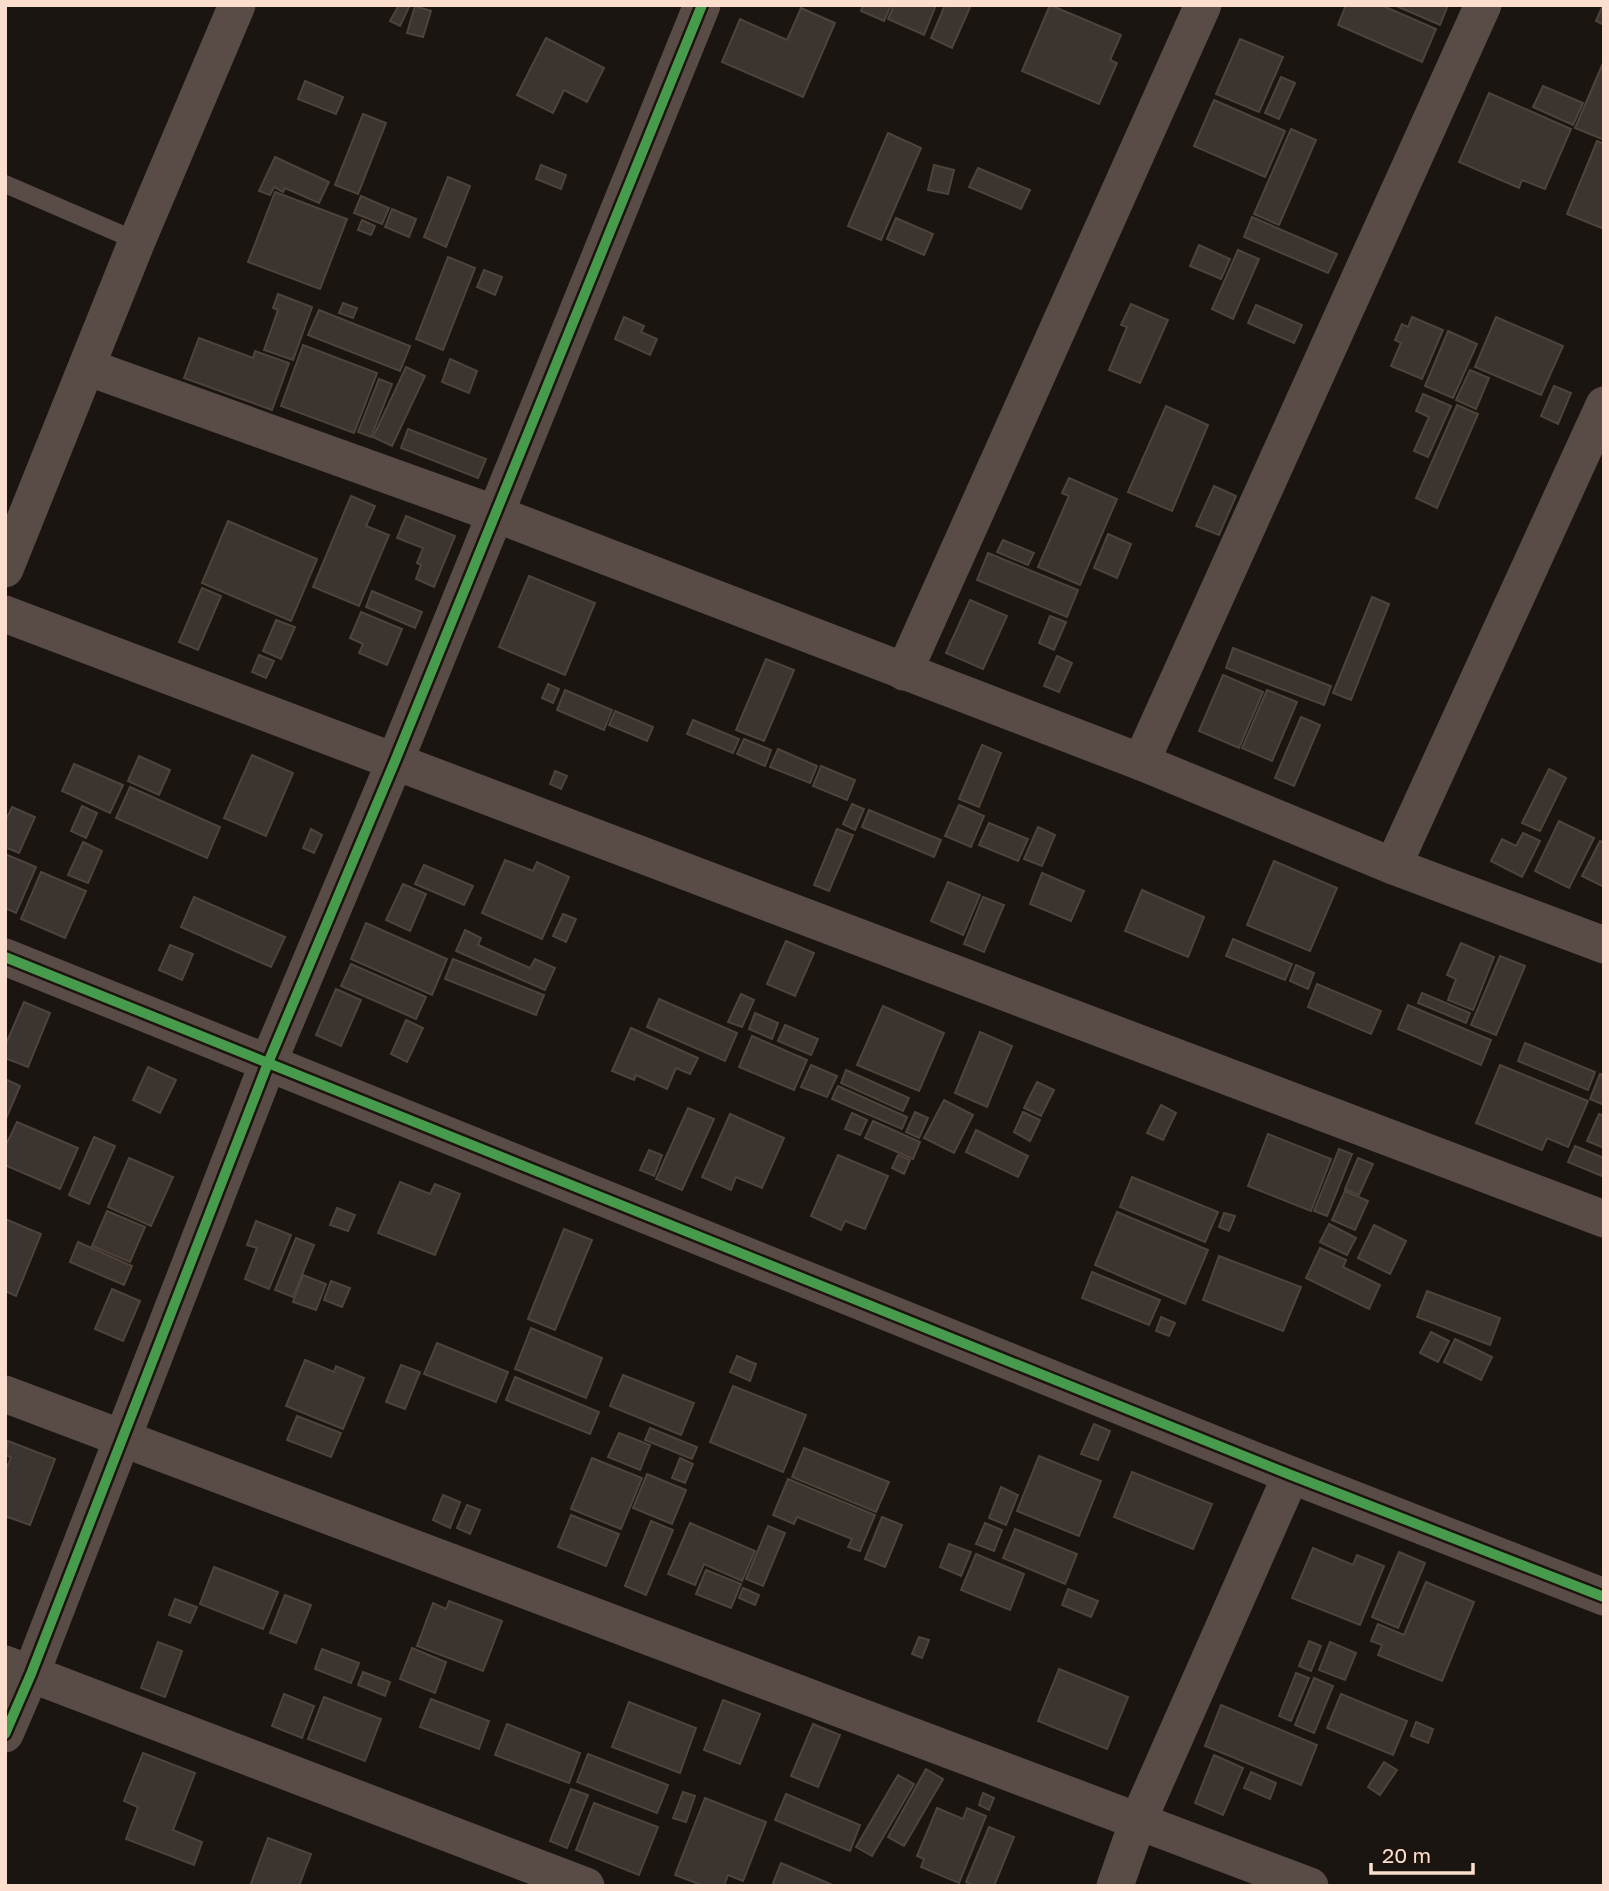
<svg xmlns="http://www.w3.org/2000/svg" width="1609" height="1891" font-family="'Golos Text',sans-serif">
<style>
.building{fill:#3c342e;stroke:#4d433a;stroke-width:2}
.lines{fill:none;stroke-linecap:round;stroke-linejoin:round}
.lane{stroke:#594b46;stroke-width:18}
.street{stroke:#594b46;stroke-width:37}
.cycleway-casing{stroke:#1d140d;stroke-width:15}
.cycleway{stroke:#469c4c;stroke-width:10}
</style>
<rect width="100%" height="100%" fill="#1a1510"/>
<g class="building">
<polygon points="399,5 410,5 400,26 390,21"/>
<polygon points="863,5 891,5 884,21 861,11"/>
<polygon points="894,5 936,5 924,35 888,19"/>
<polygon points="945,5 971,5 952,48 931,38"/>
<polygon points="1050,5 1121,35 1110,60 1117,63 1099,104 1022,71"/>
<polygon points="1346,5 1381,5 1436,29 1422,62 1338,25"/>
<polygon points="1394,5 1448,5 1440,25"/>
<polygon points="1603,5 1604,5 1604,25 1596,21"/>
<polygon points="415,6 431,11 423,37 407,33"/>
<polygon points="801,8 835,23 803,97 722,62 740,19 787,40"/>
<polygon points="546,38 604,68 587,102 564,90 553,113 517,95"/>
<polygon points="1240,39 1283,57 1259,112 1216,94"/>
<polygon points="1604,61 1604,136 1602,139 1575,128"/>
<polygon points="1281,77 1295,83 1279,119 1265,113"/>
<polygon points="305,81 343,97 336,114 298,99"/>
<polygon points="1543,86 1583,103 1573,125 1533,107"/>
<polygon points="1489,93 1571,129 1545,189 1522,180 1519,188 1459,162"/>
<polygon points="1214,100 1285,131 1265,177 1194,146"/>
<polygon points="363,114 386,123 358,194 335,185"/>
<polygon points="1291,129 1316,140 1279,225 1254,214"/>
<polygon points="888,133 921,148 881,240 848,226"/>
<polygon points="1597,141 1604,144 1604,229 1567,214"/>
<polygon points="275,157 329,182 319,203 285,188 283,192 274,187 270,195 259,191"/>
<polygon points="541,165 566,175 561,189 536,179"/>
<polygon points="934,165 954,170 948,194 928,190"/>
<polygon points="978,168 1030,190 1021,209 969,187"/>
<polygon points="448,177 470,186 446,247 424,237"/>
<polygon points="275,192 347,219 320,289 248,262"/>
<polygon points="361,196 389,208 382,224 354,213"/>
<polygon points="392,209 416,219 409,237 385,227"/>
<polygon points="1252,217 1337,254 1328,273 1244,237"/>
<polygon points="896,218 933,234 924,255 887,239"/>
<polygon points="362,220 375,226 371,235 358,230"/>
<polygon points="1199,245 1230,259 1221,279 1190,266"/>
<polygon points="1238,250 1259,259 1233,319 1212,309"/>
<polygon points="448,257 475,268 443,350 416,339"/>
<polygon points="484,270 502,277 495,295 477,287"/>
<polygon points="278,294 312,307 293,360 264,350 278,310 273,308"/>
<polygon points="343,303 357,308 353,318 339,313"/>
<polygon points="1131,304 1168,320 1140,383 1109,370 1127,327 1121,325"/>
<polygon points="1256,305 1302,325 1294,343 1248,323"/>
<polygon points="319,310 410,346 400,371 308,335"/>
<polygon points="624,317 644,326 641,332 657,339 650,355 615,339"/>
<polygon points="1412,317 1443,330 1422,379 1391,366 1401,343 1395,340 1402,324 1408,327"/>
<polygon points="1496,317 1563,346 1541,395 1475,367"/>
<polygon points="1448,331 1477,344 1453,398 1425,386"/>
<polygon points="199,338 253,358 255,351 289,363 272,410 184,378"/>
<polygon points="303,345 377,373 354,433 281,406"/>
<polygon points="450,359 477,371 469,393 442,382"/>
<polygon points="406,367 425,376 392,446 373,437"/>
<polygon points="1470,370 1489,378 1476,409 1456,400"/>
<polygon points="379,379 392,384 371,437 358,432"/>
<polygon points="1554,386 1571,393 1558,424 1541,416"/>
<polygon points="1423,394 1451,406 1428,457 1414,451 1429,417 1416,411"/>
<polygon points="1457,405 1478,414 1437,508 1416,498"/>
<polygon points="1166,406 1208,425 1172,511 1128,492"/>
<polygon points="408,429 486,459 478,478 401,448"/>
<polygon points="1069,478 1117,499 1080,585 1038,567 1069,496 1062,493"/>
<polygon points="1214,486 1236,496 1219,535 1196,526"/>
<polygon points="351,496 375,506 366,526 389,535 359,606 313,587"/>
<polygon points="406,516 455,536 434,587 416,579 421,565 417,563 423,548 397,538"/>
<polygon points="228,521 317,559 291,621 202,583"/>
<polygon points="1108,534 1131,544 1117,578 1094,568"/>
<polygon points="1003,540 1034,553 1028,565 997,552"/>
<polygon points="988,553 1078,590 1067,617 977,580"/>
<polygon points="529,576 595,603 565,675 499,647"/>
<polygon points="202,588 221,596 198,650 179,642"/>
<polygon points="372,591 422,612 415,628 366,607"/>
<polygon points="1372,597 1389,604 1351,700 1333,693"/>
<polygon points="970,600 1007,616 983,669 946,653"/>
<polygon points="361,612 402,629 387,665 359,653 363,644 350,638"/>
<polygon points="1050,616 1066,622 1054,650 1039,643"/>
<polygon points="276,620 295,627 281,659 263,651"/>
<polygon points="1233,648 1331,686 1324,705 1226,668"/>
<polygon points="259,655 274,661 266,678 252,672"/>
<polygon points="1057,656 1072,663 1059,692 1044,686"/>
<polygon points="766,659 794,670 764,741 736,730"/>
<polygon points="1223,675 1263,692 1239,748 1199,731"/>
<polygon points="548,684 559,689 553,703 542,698"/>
<polygon points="565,690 612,710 604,730 557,710"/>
<polygon points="1267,690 1297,702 1272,761 1242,748"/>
<polygon points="615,711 653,727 647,741 609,725"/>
<polygon points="1301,717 1320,725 1294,786 1275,778"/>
<polygon points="693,720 739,739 733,753 687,734"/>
<polygon points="744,739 771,750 765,766 737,754"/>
<polygon points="982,745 1001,753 979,807 959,799"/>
<polygon points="778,749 817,766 810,783 770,767"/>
<polygon points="252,755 293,773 266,836 224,818"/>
<polygon points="139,756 170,770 159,795 128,781"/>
<polygon points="74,764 123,785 110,813 62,791"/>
<polygon points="821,766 855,780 847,800 813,786"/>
<polygon points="1549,769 1566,778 1540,831 1522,823"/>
<polygon points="555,771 567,776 561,789 550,784"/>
<polygon points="130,787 220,827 207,858 116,818"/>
<polygon points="852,804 864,809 855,830 843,824"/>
<polygon points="959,805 984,816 971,847 945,836"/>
<polygon points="82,806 97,813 86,838 71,831"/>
<polygon points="12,807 35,817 19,853 5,847 5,822"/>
<polygon points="869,810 941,840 934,857 862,827"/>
<polygon points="1559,821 1594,838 1569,888 1535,871"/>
<polygon points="989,823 1028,839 1018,861 979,845"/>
<polygon points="1038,827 1055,835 1042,866 1024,859"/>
<polygon points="311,829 322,835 314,853 303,848"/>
<polygon points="837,829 853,835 829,891 814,885"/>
<polygon points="1523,833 1540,841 1522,877 1491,861 1502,839 1516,846"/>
<polygon points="1600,841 1604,843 1604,887 1582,876"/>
<polygon points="83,842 102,851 88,883 68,875"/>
<polygon points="5,854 36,867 16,913 5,908"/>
<polygon points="505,860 533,871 537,862 569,877 542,939 482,913"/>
<polygon points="1274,861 1337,888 1310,951 1247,925"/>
<polygon points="424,865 473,886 464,905 415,884"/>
<polygon points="41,872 86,891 65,938 21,919"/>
<polygon points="1042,873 1084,891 1071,921 1030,904"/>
<polygon points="948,882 980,895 963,935 931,921"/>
<polygon points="403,884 426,894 410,931 386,920"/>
<polygon points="1142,890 1204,917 1188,957 1125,931"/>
<polygon points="194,897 285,937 271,967 181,927"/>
<polygon points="983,897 1004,905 984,952 964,944"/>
<polygon points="563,914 576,919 566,942 553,936"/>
<polygon points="366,923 447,959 432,995 351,959"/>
<polygon points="465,930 481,938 478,945 530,968 535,959 555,968 545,990 456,951"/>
<polygon points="1233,939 1292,964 1285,980 1226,956"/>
<polygon points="786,941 814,953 795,996 767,984"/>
<polygon points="1461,943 1494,957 1473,1010 1448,1000 1456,979 1447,975"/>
<polygon points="170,945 193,954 182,980 159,970"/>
<polygon points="1500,956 1525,966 1496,1035 1471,1025"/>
<polygon points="453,959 544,995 536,1015 445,979"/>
<polygon points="351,964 426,997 416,1019 341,986"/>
<polygon points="1296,965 1314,973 1308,989 1290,981"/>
<polygon points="1317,984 1381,1011 1371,1034 1308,1007"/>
<polygon points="336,989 361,1000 341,1046 316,1035"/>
<polygon points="1422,993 1470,1013 1466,1023 1418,1003"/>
<polygon points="741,994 754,1000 742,1027 728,1022"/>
<polygon points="659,999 737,1033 725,1061 647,1027"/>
<polygon points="24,1002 50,1013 28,1067 5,1058 5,1046"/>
<polygon points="1408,1005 1491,1040 1481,1065 1398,1029"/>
<polygon points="883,1006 944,1033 919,1091 857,1065"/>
<polygon points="755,1013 778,1023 772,1039 749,1029"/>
<polygon points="406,1020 423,1028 407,1062 391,1054"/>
<polygon points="785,1025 818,1039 811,1055 778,1041"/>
<polygon points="631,1028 698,1058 690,1074 676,1068 667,1089 636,1075 634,1080 612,1071"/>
<polygon points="980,1032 1012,1046 987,1107 955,1093"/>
<polygon points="752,1036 807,1060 794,1090 739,1067"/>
<polygon points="1525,1043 1595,1072 1588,1090 1518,1061"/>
<polygon points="811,1065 837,1076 827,1097 801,1087"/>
<polygon points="1500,1065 1588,1101 1568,1147 1547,1138 1542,1150 1476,1123"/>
<polygon points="148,1067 176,1080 160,1113 133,1100"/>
<polygon points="846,1070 909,1098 903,1111 841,1083"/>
<polygon points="1600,1074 1604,1076 1604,1105 1590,1099"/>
<polygon points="5,1079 20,1086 5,1121"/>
<polygon points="1037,1082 1054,1090 1041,1116 1024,1108"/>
<polygon points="838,1086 907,1117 902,1129 832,1099"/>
<polygon points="944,1100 973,1115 954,1153 924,1138"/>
<polygon points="1161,1105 1176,1113 1163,1140 1147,1133"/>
<polygon points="688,1108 714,1119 682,1190 656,1179"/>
<polygon points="915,1112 928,1118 919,1138 906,1132"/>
<polygon points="1023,1112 1040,1120 1030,1141 1014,1132"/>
<polygon points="852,1113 867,1120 860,1135 845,1129"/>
<polygon points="730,1114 784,1138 762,1188 736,1177 731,1190 702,1177"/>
<polygon points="1599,1114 1604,1116 1604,1148 1587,1141"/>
<polygon points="873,1121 920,1142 913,1159 865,1138"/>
<polygon points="17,1122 78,1148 60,1189 5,1165 5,1147"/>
<polygon points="976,1130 1028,1156 1018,1177 966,1152"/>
<polygon points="1268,1134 1331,1159 1311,1211 1248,1186"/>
<polygon points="94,1137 115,1146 89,1204 69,1195"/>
<polygon points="1575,1146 1604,1158 1602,1176 1568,1162"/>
<polygon points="1339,1149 1352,1154 1327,1216 1314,1211"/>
<polygon points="649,1150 662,1155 654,1176 640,1170"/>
<polygon points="838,1155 888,1176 865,1229 845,1221 841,1230 811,1216"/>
<polygon points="898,1155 910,1160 904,1174 892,1168"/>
<polygon points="129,1158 173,1177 151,1226 108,1207"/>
<polygon points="1358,1158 1373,1164 1359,1195 1345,1189"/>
<polygon points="1132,1177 1218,1212 1205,1242 1120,1207"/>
<polygon points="400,1182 430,1194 435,1184 460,1194 435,1255 378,1233"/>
<polygon points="1345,1191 1368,1201 1355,1230 1332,1220"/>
<polygon points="337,1208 355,1215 348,1231 330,1225"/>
<polygon points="107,1211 145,1227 130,1262 92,1246"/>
<polygon points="1117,1212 1208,1250 1185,1304 1095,1265"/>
<polygon points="1224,1213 1235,1216 1229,1231 1219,1227"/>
<polygon points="5,1219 41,1234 16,1296 5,1291"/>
<polygon points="256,1221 291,1235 269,1289 245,1279 257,1248 247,1245"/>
<polygon points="1329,1224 1356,1238 1347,1255 1320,1242"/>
<polygon points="1374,1225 1406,1241 1390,1274 1358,1258"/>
<polygon points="564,1229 592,1240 555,1330 528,1319"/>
<polygon points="296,1238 314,1245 293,1297 275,1290"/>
<polygon points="78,1242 132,1266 124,1285 70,1262"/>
<polygon points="1320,1248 1346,1260 1343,1267 1380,1285 1369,1309 1306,1278"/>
<polygon points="1219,1256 1301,1287 1283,1331 1203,1300"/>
<polygon points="1092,1272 1160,1300 1149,1325 1082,1298"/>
<polygon points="303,1275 326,1284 316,1310 293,1302"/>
<polygon points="331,1281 350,1288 342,1307 324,1300"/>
<polygon points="112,1289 140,1301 123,1341 95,1329"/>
<polygon points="1427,1291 1500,1318 1490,1345 1417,1317"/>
<polygon points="1161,1317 1175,1323 1169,1336 1156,1331"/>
<polygon points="531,1328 602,1358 586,1398 515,1369"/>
<polygon points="1431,1332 1449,1341 1438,1362 1420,1353"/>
<polygon points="1455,1339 1492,1357 1481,1380 1444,1362"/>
<polygon points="437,1343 508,1372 496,1402 424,1374"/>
<polygon points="737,1356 756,1364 750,1381 730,1372"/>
<polygon points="305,1360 334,1372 336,1366 364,1378 343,1429 286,1406"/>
<polygon points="401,1365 420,1372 405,1409 386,1402"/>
<polygon points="623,1375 694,1403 681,1435 610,1406"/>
<polygon points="515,1377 599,1412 590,1434 506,1400"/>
<polygon points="733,1386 806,1415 783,1472 710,1442"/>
<polygon points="297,1416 341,1433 331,1457 287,1440"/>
<polygon points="1094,1424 1110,1431 1098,1460 1081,1454"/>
<polygon points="650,1428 697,1447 692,1459 645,1440"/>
<polygon points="619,1433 650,1445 640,1470 608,1457"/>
<polygon points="8,1441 55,1459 30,1525 5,1516 5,1473 11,1457 5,1455"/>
<polygon points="804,1448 889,1482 876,1512 792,1477"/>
<polygon points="1039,1456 1101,1481 1079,1536 1017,1511"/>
<polygon points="592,1458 642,1478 621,1529 571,1509"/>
<polygon points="680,1458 693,1464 685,1483 672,1478"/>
<polygon points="1132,1472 1212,1504 1193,1549 1114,1517"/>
<polygon points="647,1474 686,1490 672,1524 633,1508"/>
<polygon points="788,1479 875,1515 860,1551 848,1547 852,1539 797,1517 794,1524 773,1515"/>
<polygon points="1001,1487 1018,1495 1006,1525 989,1518"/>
<polygon points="443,1495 460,1502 450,1528 433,1520"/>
<polygon points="467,1505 480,1510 470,1534 457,1528"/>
<polygon points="571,1515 619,1534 606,1566 558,1547"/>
<polygon points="882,1517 902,1525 885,1567 865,1559"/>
<polygon points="651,1521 673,1530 646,1595 625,1586"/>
<polygon points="690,1523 755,1551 742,1581 704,1564 695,1585 668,1574"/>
<polygon points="985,1523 1002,1530 994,1551 976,1544"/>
<polygon points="768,1526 785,1533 763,1586 746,1579"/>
<polygon points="1015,1529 1077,1554 1065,1584 1003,1558"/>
<polygon points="949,1544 971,1552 961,1576 940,1567"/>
<polygon points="1313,1548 1353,1565 1357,1555 1384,1566 1360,1625 1292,1598"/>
<polygon points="1399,1552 1425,1563 1398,1628 1372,1617"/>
<polygon points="976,1554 1024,1574 1010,1610 961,1590"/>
<polygon points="214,1567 278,1592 263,1629 200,1604"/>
<polygon points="706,1570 741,1584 731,1608 696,1594"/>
<polygon points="1426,1582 1474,1602 1442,1681 1378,1655 1382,1645 1371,1641 1378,1624 1404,1635"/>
<polygon points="743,1588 759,1595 755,1605 739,1598"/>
<polygon points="1068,1589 1098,1601 1091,1617 1062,1605"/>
<polygon points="285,1595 311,1605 296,1643 270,1633"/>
<polygon points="175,1599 197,1607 190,1623 169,1615"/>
<polygon points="449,1601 502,1621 483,1671 417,1646 433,1603 446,1609"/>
<polygon points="919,1637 929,1640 922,1658 912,1654"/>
<polygon points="1309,1641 1321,1646 1311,1671 1299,1666"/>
<polygon points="158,1642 182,1651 165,1697 141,1688"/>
<polygon points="1330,1642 1356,1653 1345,1680 1319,1670"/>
<polygon points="412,1648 446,1662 435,1693 400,1679"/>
<polygon points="322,1649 359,1663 351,1683 315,1669"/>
<polygon points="1059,1669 1128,1697 1107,1749 1038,1721"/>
<polygon points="363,1672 390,1682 385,1696 358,1685"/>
<polygon points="1296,1673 1309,1678 1291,1721 1279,1716"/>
<polygon points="1314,1678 1333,1686 1314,1733 1295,1725"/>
<polygon points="284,1694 314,1706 302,1738 272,1726"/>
<polygon points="1341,1694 1407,1721 1393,1755 1327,1728"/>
<polygon points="324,1697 381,1719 365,1761 308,1739"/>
<polygon points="431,1699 489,1721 479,1749 420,1727"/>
<polygon points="723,1700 760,1714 740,1764 704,1750"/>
<polygon points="629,1702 696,1728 680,1773 612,1747"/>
<polygon points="1221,1705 1317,1745 1301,1785 1205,1746"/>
<polygon points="1416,1722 1433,1729 1428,1743 1411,1736"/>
<polygon points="507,1724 580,1753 569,1783 495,1755"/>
<polygon points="813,1724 840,1735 818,1787 791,1776"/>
<polygon points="143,1753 195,1773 173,1830 202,1842 194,1865 126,1839 138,1807 124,1801"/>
<polygon points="588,1754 668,1785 657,1813 577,1782"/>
<polygon points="1214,1755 1243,1768 1223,1815 1195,1803"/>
<polygon points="1384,1762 1397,1770 1380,1795 1368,1787"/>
<polygon points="926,1769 943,1779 904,1846 888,1837"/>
<polygon points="1251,1772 1276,1783 1270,1799 1244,1788"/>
<polygon points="898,1775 914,1784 872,1856 856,1847"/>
<polygon points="571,1789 588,1795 567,1848 550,1841"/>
<polygon points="683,1792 695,1796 686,1822 673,1818"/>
<polygon points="983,1793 994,1798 989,1810 979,1805"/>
<polygon points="786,1794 860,1825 850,1851 775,1820"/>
<polygon points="705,1798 766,1822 743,1881 728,1875 724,1886 704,1886 675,1875"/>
<polygon points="594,1803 658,1827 639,1875 576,1850"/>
<polygon points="937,1808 963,1819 967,1808 986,1816 959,1883 921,1867 924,1859 917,1856"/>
<polygon points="989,1827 1014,1837 994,1886 974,1886 966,1882"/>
<polygon points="268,1838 311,1854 299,1886 250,1886"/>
<polygon points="781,1863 835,1886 772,1886"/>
</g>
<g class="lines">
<polyline class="lane" points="5,184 137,241"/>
<g class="street">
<polyline points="87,367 493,513 1141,762 1393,866 1604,945"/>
<polyline points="5,569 137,241 237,5"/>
<polyline points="5,614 1604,1219"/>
<polyline points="904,672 1203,5"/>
<polyline points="1141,762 1483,5"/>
<polyline points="1393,866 1604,405"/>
<polyline points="5,957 1291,1475 1604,1597"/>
<polyline points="5,1394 1310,1886"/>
<polyline points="5,1664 586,1886"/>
<polyline points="5,1734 31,1674 268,1063 395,761 702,5"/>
<polyline points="1115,1886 1138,1821 1291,1475"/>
</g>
<g class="cycleway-casing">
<g id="cycleway">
<polyline points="5,957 1291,1475 1604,1597"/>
<polyline points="5,1734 31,1674 268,1063 395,761 702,5"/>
</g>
</g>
<use href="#cycleway" class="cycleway"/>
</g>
<rect width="1609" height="1891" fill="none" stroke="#fbdecd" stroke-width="14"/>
<path d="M1371 1863v10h102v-10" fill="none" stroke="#fbdecd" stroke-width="3.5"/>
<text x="1382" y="1863" font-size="21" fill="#fbdecd" stroke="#1d140d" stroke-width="5" paint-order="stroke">20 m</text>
</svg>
